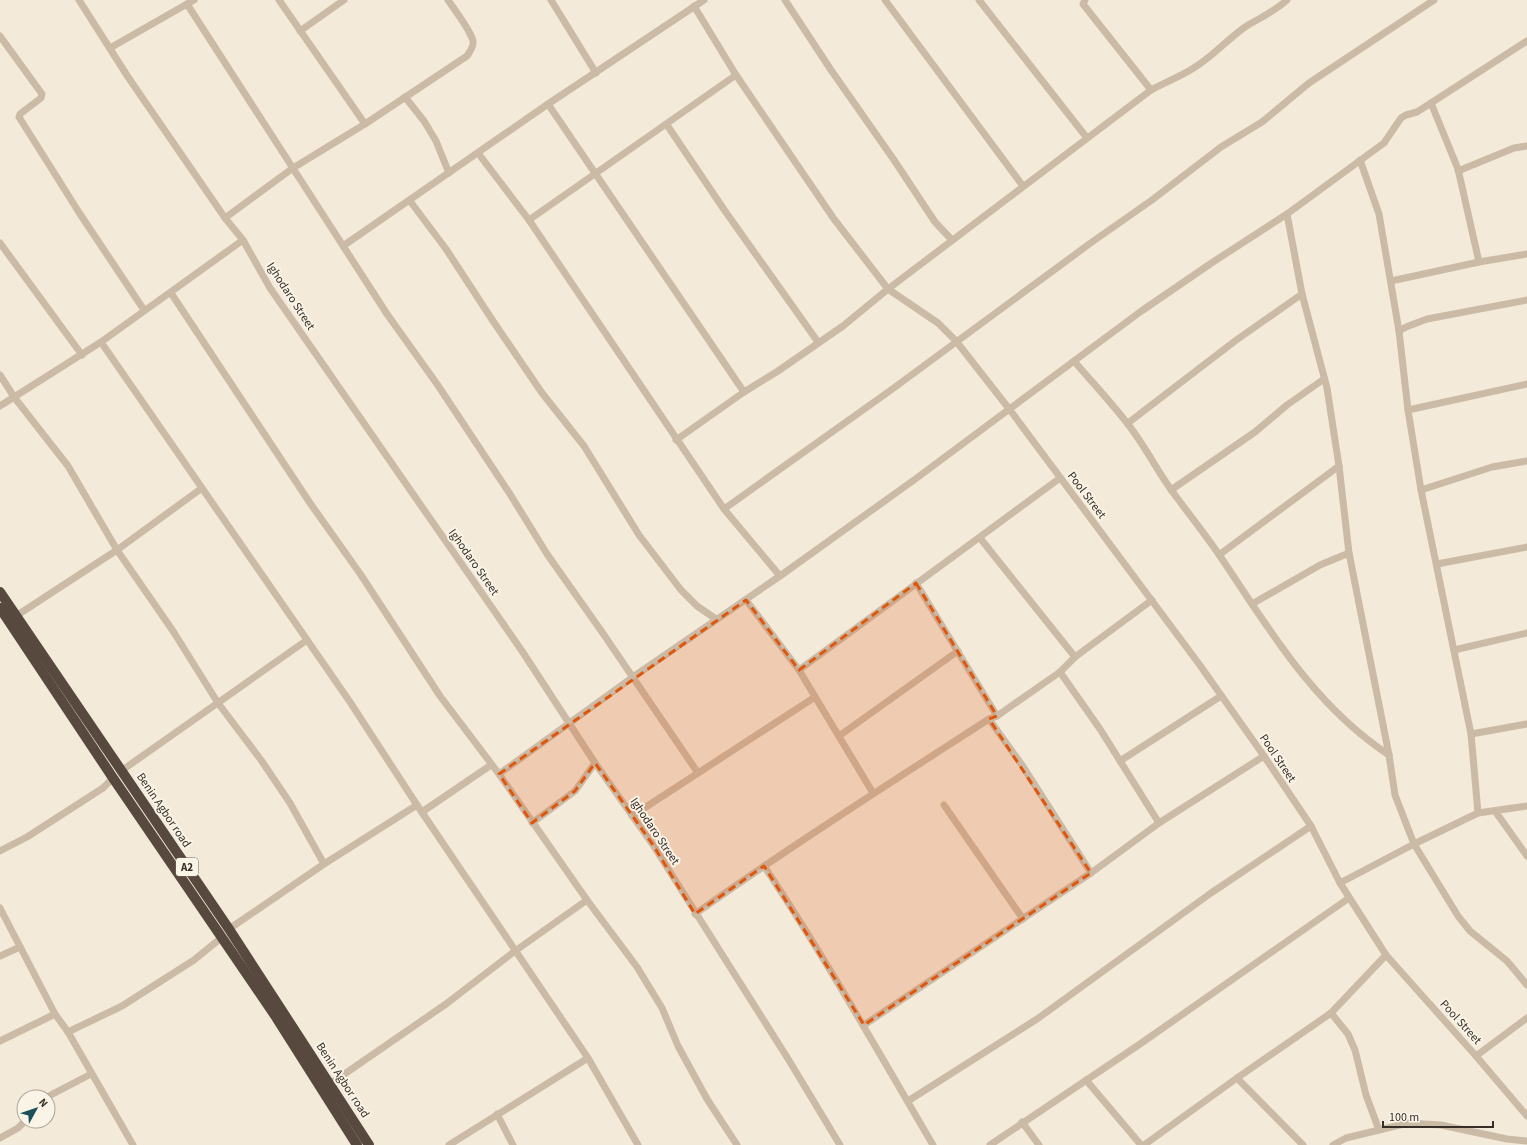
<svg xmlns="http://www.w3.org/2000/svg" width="1527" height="1145" font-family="'Source Sans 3',sans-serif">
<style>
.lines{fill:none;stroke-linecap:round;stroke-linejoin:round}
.minor{stroke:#cbbba6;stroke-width:7}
.highway{stroke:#58493e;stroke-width:10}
.marked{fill:#df570d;fill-opacity:0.2;stroke:#df570d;stroke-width:3;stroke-dasharray:8 5;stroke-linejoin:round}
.labels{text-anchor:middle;stroke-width:4;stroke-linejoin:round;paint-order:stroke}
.shield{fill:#faf4e7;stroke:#726961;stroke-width:1}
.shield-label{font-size:11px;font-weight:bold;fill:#372e27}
.street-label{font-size:12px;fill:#372e27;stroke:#faf4e7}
</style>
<rect width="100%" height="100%" fill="#f3eada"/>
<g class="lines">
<g class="minor">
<polyline points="79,0 128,77 225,218 243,240 270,288 522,651 595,763 653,845 790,1062 840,1145"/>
<polyline points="279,0 365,124"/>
<polyline points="551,0 596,73"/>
<polyline points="785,0 831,70 894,160 935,222 952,240"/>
<polyline points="885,0 1023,186"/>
<polyline points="979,0 1087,138"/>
<polyline points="1085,0 1083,4 1151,90"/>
<polyline points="187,4 387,314 437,384 510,494 547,554 602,632 698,773"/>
<polyline points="694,6 736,75 834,219 888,289 938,323 956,341 1010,410 1199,664 1264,756 1311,826 1340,883 1386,955 1476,1056 1527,1116"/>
<polyline points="300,31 344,0"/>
<polyline points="0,36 42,94 41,98 20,114 19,117 80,214 144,310"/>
<polyline points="110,48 194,0"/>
<polyline points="405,97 424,121 436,141 449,173"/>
<polyline points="548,104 744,392"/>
<polyline points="667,125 725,211 818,342"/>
<polyline points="478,153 529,220 724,509 780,576"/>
<polyline points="1360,160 1379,214 1399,331 1408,410 1421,490 1471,734 1478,813"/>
<polyline points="1458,171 1514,148 1527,146"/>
<polyline points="410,201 446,249 493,321 542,393 584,446 639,535 681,590 697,606 716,619"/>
<polyline points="1287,214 1302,294 1327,388 1339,466 1349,553 1389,755 1395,795 1414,844 1458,916 1470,931 1507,961 1527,985"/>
<path d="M225 218 293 168 365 124 467 56C470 51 474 47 473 41 471 31 454 9 448 0"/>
<polyline points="529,220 736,75"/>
<polyline points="0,243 82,355"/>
<polyline points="343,246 548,104 704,0"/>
<polyline points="1479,262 1527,254"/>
<polyline points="1391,281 1479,262 1458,169 1431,103"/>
<polyline points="171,293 310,503 361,575 440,696 499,774 587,900 637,967 662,1008 678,1046 707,1099 737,1145"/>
<polyline points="1399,331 1406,327 1427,319 1527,300"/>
<polyline points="101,342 350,702 417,805 588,1058 638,1145"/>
<path d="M1074 361C1091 381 1110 401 1127 423 1144 444 1156 469 1172 491 1188 513 1205 534 1220 556 1269 629 1314 706 1389 755"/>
<polyline points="0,375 14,397 68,466 117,550 173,631 218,703 261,760 290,803 324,864"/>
<polyline points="0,406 101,342 243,240"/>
<polyline points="1408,410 1527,384"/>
<polyline points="1128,423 1235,341 1302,294"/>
<path d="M676 440 744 392 778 371 843 326 888 289 1151 90C1164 83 1179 77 1192 69 1213 57 1228 38 1248 25 1262 17 1275 11 1287 0"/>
<polyline points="1171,490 1255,432 1287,405 1324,379"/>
<polyline points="1421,490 1492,467 1527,461"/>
<polyline points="724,509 891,390 1092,242 1152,200 1221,147 1262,122 1309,83 1434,0"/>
<polyline points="980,538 1075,657"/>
<polyline points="1219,555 1339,466"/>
<polyline points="1437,564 1527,547"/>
<polyline points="916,583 997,716"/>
<polyline points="746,600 799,670 873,793"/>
<polyline points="1252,604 1320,565 1349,553"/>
<polyline points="16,616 117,550 202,488"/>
<polyline points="1454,650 1527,633"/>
<polyline points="799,670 1060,478"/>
<polyline points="1060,672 1100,729 1159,823"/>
<polyline points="989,719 1022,765 1091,873"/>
<polyline points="1471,734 1527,724"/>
<polyline points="839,736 958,651"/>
<polyline points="1120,761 1221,696"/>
<polyline points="121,771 307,640"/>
<polyline points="499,774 633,677 780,576 914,480 1140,312 1213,262 1287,214 1384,143 1401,118 1406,115 1417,112 1527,41"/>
<polyline points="944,805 1023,919"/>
<polyline points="1495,811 1527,856"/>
<polyline points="422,812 491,765"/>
<polyline points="632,816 815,697"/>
<polyline points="532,823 575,791 595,763"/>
<polyline points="0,851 27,837 103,788 113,778"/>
<path d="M764 866C824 956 878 1051 933 1145"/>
<polyline points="1340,883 1414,844 1478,813 1527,806"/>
<polyline points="0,908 55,1014 68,1032 133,1145"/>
<path d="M695 914C791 846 890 783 989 719L997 716 1060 672 1075 657 1152 600"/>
<polyline points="229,929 324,864 417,805"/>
<polyline points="0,956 20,947"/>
<polyline points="1331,1013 1348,1034 1355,1050 1366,1095 1379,1130"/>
<polyline points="864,1025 1091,873 1159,823 1264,756"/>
<polyline points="68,1032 122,1006 194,960 221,938"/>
<polyline points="0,1041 55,1014"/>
<polyline points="1476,1056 1527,1018"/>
<polyline points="1237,1078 1303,1145"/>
<polyline points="1086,1080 1141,1145"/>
<polyline points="330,1084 446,1004 515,951 587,900"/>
<polyline points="47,1097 91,1074"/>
<polyline points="908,1101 1037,1019 1211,893 1311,826"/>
<polyline points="497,1114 513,1145"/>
<polyline points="1022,1122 1039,1145"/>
<polyline points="0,1138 18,1128 25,1121"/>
<polyline points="449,1145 588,1058"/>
<polyline points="990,1145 1140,1044 1349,898"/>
<polyline points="1144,1145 1237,1078 1331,1013 1386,955"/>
<polyline points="1333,1145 1346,1138 1408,1123 1441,1125 1507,1139 1527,1141"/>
</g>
<g class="highway">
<polyline points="0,592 229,929 369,1145"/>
<polyline points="0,608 113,778 276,1017 357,1145"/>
</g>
</g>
<path class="marked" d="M916 583 997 716 989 719 1091 873 864 1025 764 866 695 914 653 845 595 763 575 791 532 823 499 774 746 600 799 670Z"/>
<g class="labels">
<rect class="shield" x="176" y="858" width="22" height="18" rx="3"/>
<g class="shield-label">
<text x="187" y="871">A2</text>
</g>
<g class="street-label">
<text transform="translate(291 296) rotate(57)" y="4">Ighodaro Street</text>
<text transform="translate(1087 495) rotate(53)" y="4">Pool Street</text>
<text transform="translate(474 562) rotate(55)" y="4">Ighodaro Street</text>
<text transform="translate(1278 758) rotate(56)" y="4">Pool Street</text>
<text transform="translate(164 810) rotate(56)" y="4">Benin Agbor road</text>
<text transform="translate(655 831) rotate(56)" y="4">Ighodaro Street</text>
<text transform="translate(1461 1022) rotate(48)" y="4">Pool Street</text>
<text transform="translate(343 1080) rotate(57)" y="4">Benin Agbor road</text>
</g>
</g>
<g transform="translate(36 1109) rotate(50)"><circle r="19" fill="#faf4e7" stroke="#aca59a"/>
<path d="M0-3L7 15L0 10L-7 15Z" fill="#1b4f5a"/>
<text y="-6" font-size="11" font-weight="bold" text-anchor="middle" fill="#372e27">N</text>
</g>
<path d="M1383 1121v6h110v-6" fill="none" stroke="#372e27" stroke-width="2"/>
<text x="1389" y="1121" font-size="12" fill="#372e27" stroke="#faf4e7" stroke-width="3" paint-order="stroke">100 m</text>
</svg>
